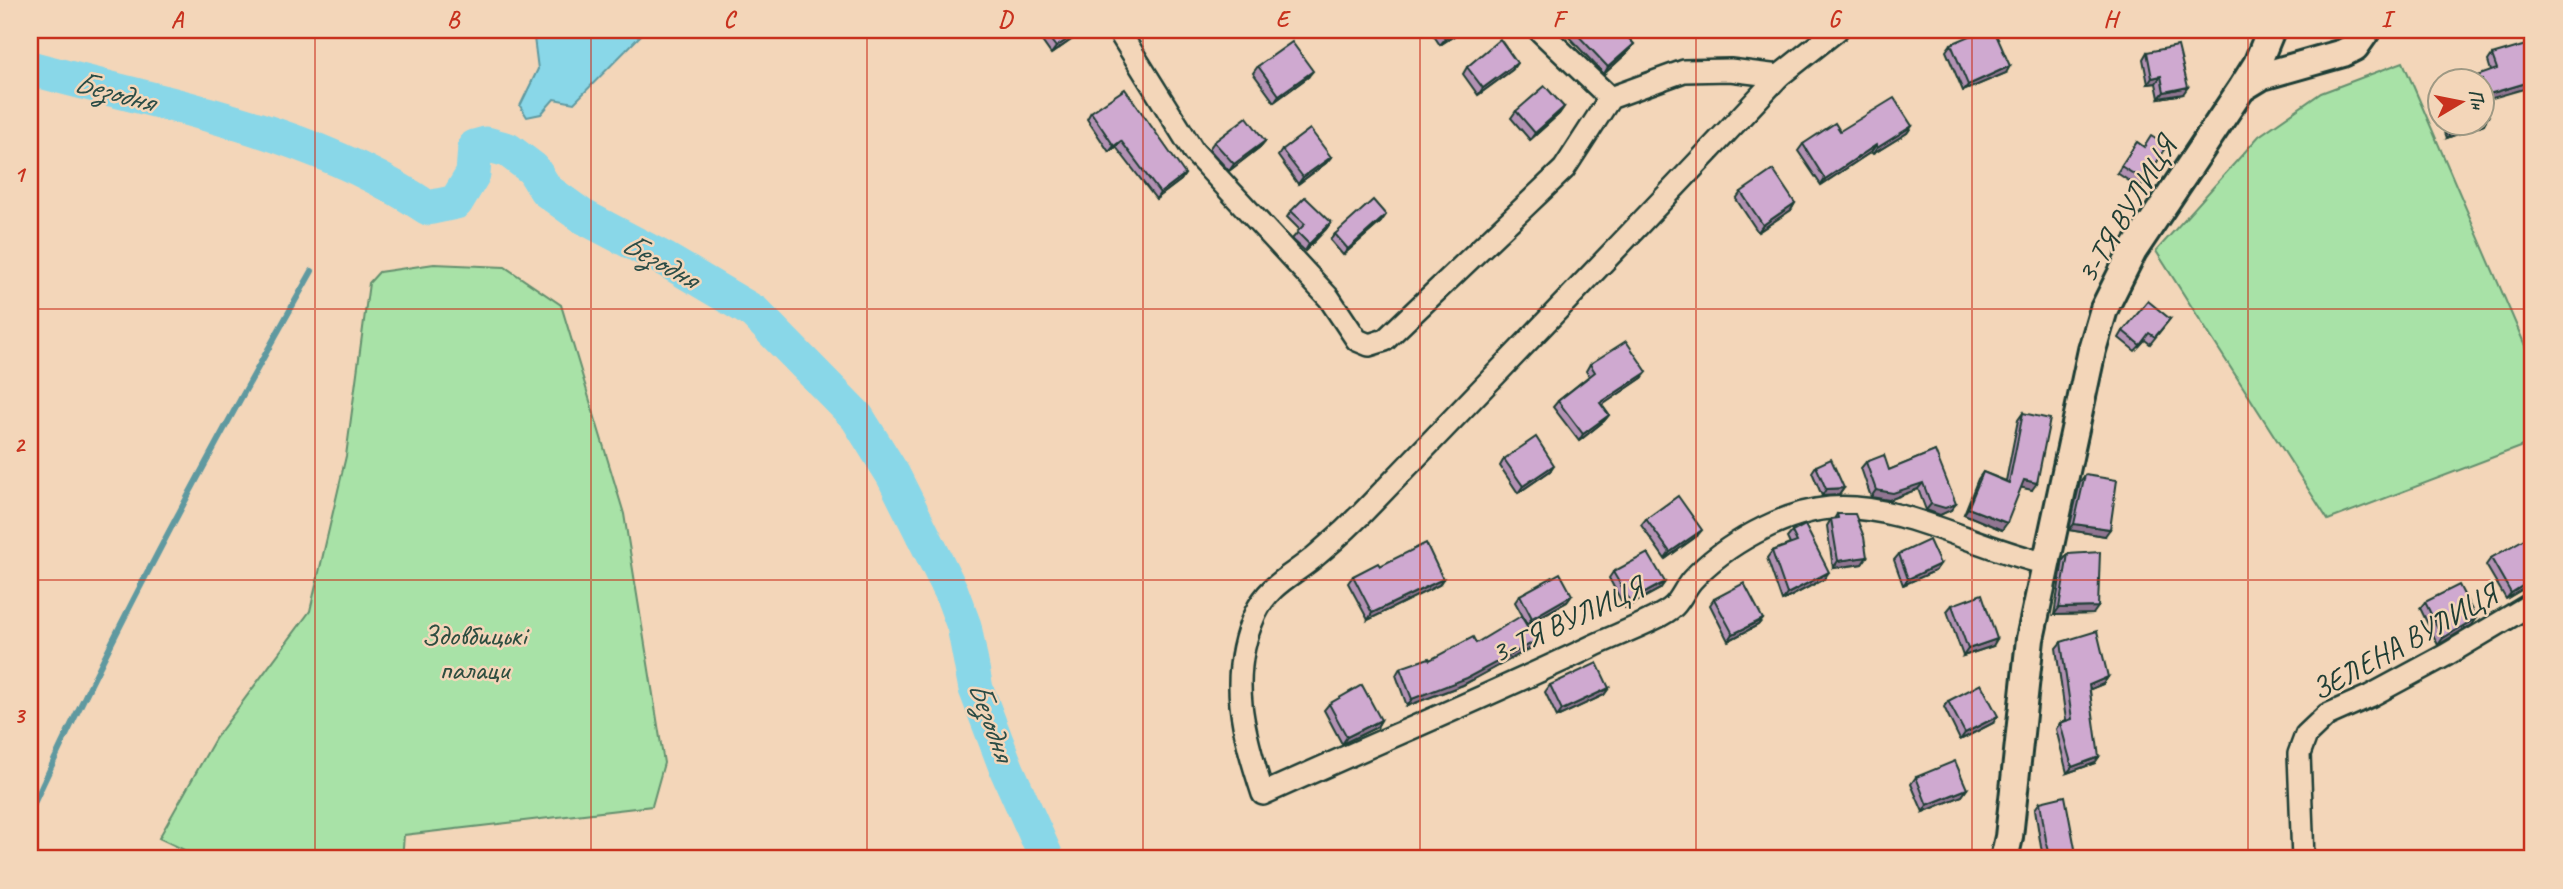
<svg xmlns="http://www.w3.org/2000/svg" width="2563" height="889" font-family="Caveat,sans-serif">
<style>
.green{fill:#a8e2a7;stroke:#64906e;stroke-width:2}
.water{fill:#89d7e8;stroke:#5f99a0;stroke-width:2}
.lines{fill:none;stroke-linecap:round;stroke-linejoin:round}
.stream{stroke:#5f99a0;stroke-width:6}
.river{stroke:#89d7e8;stroke-width:35}
.minor-casing{stroke:#1f3d34;stroke-width:26}
.tertiary-casing{stroke:#1f3d34;stroke-width:32}
.minor{stroke:#f3d6b9;stroke-width:21}
.tertiary{stroke:#f3d6b9;stroke-width:26}
.wall{fill:#b291b3;stroke:#1f3d34;stroke-width:2}
.shaded-wall{fill:#917692;stroke:#1f3d34;stroke-width:2}
.building{fill:#cfa9d0;stroke:#1f3d34;stroke-width:2}
.grid{fill:none;stroke:#c8321e;stroke-width:2;stroke-opacity:0.55}
.labels{text-anchor:middle;stroke-width:5;stroke-linejoin:round;paint-order:stroke}
.street-label{font-size:30px;fill:#1f3d34;stroke:#f3d6b9}
.park-label{font-size:30px;fill:#2d4e40;stroke:#f3d6b9}
.water-label{font-size:32px;font-style:italic;fill:#2a4c46;stroke:#f3d6b9}
.neatline{fill:none;stroke:#c8321e;stroke-width:2.5}
.grid-label{font-size:23px;text-anchor:middle;font-weight:bold;fill:#c8321e}
</style>
<rect width="100%" height="100%" fill="#f3d6b9"/>
<filter id="ink" filterUnits="userSpaceOnUse"><feTurbulence type="fractalNoise" baseFrequency=".0143" numOctaves="2"/><feDisplacementMap in="SourceGraphic" scale="14" xChannelSelector="R" yChannelSelector="G"/><feConvolveMatrix kernelMatrix="1 2 1 2 8 2 1 2 1" color-interpolation-filters="sRGB"/></filter>
<g filter="url(#ink)">
<g class="green">
<polygon points="2403,62 2533,364 2533,442 2328,520 2156,251 2259,136 2321,93"/>
<polygon points="434,264 505,267 561,305 624,514 664,763 652,806 404,835 402,859 203,859 159,838 215,739 310,611 346,456 369,283 379,272"/>
</g>
<polygon class="water" points="533,30 646,30 574,103 554,99 541,114 527,117 520,106 538,69"/>
<g class="lines">
<path class="stream" d="M30 812C115 627 212 448 312 271"/>
<path class="river" d="M30 68C165 105 310 129 428 208L456 202 473 174 475 147 486 144 508 150 533 169 546 190 582 216 666 260 754 312 857 417 893 475 951 591 964 626 976 689 1007 770 1047 859"/>
<g class="minor-casing">
<g id="minor">
<polyline points="1118,30 1194,152 1329,298 1357,340 1369,345 1385,340 1564,169 1610,98 1684,71 1730,70 1779,76 1837,30"/>
<polyline points="1539,30 1610,98"/>
<path d="M1779 76C1645 220 1509 361 1373 502 1356 520 1338 537 1319 553 1295 575 1270 582 1255 614 1227 676 1243 733 1263 794 1373 744 1484 698 1593 646 1611 637 1661 619 1674 606 1681 599 1685 588 1692 580 1724 545 1783 512 1830 508 1900 502 1978 549 2045 563"/>
<polyline points="2303,859 2299,754 2306,735 2327,715 2370,696 2446,655 2533,603"/>
</g>
</g>
<g class="tertiary-casing">
<g id="tertiary">
<polyline points="2244,87 2262,76 2343,53 2355,47 2367,30"/>
<polyline points="2004,859 2009,837 2030,639 2092,350 2104,309 2133,251 2242,88 2257,64 2271,30"/>
</g>
</g>
<use href="#minor" class="minor"/>
<use href="#tertiary" class="tertiary"/>
</g>
<g class="wall">
<polygon points="1034,30 1083,30 1081,33 1051,54"/>
<polygon points="1430,30 1463,30 1440,45"/>
<polygon points="1562,30 1621,30 1634,44 1629,51 1604,74"/>
<polygon points="1951,44 2006,73 1963,91 1946,51"/>
<polygon points="2147,52 2183,94 2159,98 2156,83 2148,84 2143,59"/>
<polygon points="2492,55 2531,87 2491,71 2488,61"/>
<polygon points="1258,66 1308,77 1274,102 1253,73"/>
<polygon points="1467,67 1512,70 1478,95 1463,74"/>
<polygon points="2440,91 2440,122 2432,99 2436,92"/>
<polygon points="1564,107 1559,114 1530,140 1511,118 1516,111"/>
<polygon points="1091,112 1185,174 1181,180 1156,199 1116,147 1109,152 1087,119"/>
<polygon points="2441,122 2482,122 2484,124 2447,138"/>
<polygon points="1912,126 1907,133 1873,154 1871,152 1821,185 1798,151 1803,144 1840,131"/>
<polygon points="1265,141 1260,147 1229,171 1209,149 1214,142"/>
<polygon points="2137,142 2144,147 2167,146 2140,188 2117,173"/>
<polygon points="1282,150 1331,157 1326,163 1298,184 1278,156"/>
<polygon points="1741,192 1795,203 1791,210 1758,232 1736,199"/>
<polygon points="1291,211 1331,222 1326,229 1305,251 1292,239 1300,230 1287,217"/>
<polygon points="1381,222 1343,255 1330,240 1335,234"/>
<polygon points="2170,319 2150,344 2145,340 2135,351 2119,338 2123,331"/>
<polygon points="1590,364 1642,378 1602,405 1609,415 1604,421 1579,441 1553,407 1558,401 1589,376 1586,371"/>
<polygon points="2023,413 2032,490 2021,487 2002,530 1964,514 1978,479 1983,472 2006,481 2018,420"/>
<polygon points="1935,451 1951,510 1940,515 1926,510 1918,489 1889,500 1871,497 1861,468 1866,462 1889,470"/>
<polygon points="1504,459 1550,471 1518,493 1500,466"/>
<polygon points="1816,466 1844,488 1839,495 1822,496 1812,472"/>
<polygon points="2085,475 2105,536 2069,530 2080,482"/>
<polygon points="1837,514 1867,557 1862,564 1833,568 1827,526 1831,519 1834,519"/>
<polygon points="1646,519 1697,536 1665,559 1641,525"/>
<polygon points="1792,532 1824,579 1782,601 1767,558 1772,551 1790,544 1787,538"/>
<polygon points="2533,535 2533,583 2506,599 2486,565 2491,558"/>
<polygon points="1899,554 1940,564 1935,571 1903,585 1894,560"/>
<polygon points="2068,554 2093,614 2054,615 2063,560"/>
<polygon points="1380,566 1439,585 1368,620 1348,583 1353,576"/>
<polygon points="1613,572 1665,582 1660,589 1625,608 1609,578"/>
<polygon points="1520,595 1572,595 1567,602 1527,624 1515,602"/>
<polygon points="1714,599 1763,619 1758,625 1728,641 1710,605"/>
<polygon points="2425,602 2471,625 2438,645 2420,608"/>
<polygon points="1952,605 1993,646 1963,656 1947,611"/>
<polygon points="1536,641 1531,648 1463,685 1407,706 1396,675 1400,668 1430,660 1476,643"/>
<polygon points="2061,642 2108,677 2103,684 2090,689 2095,763 2067,773 2056,729 2060,723 2066,720 2056,648"/>
<polygon points="1550,685 1609,688 1604,695 1557,717 1545,692"/>
<polygon points="1948,701 1993,723 1960,740 1944,707"/>
<polygon points="1329,704 1381,720 1377,727 1342,744 1324,710"/>
<polygon points="1916,777 1967,789 1962,796 1923,812 1911,784"/>
<polygon points="2040,802 2077,859 2090,859 2044,859 2041,847 2035,809"/>
</g>
<g class="shaded-wall">
<polygon points="1081,30 1083,30 1081,33 1051,54 1056,47"/>
<polygon points="1458,30 1463,30 1440,45 1445,39"/>
<polygon points="1634,44 1629,51 1604,74 1608,67"/>
<polygon points="1517,63 1512,70 1478,95 1483,88"/>
<polygon points="2010,66 2006,73 1963,91 1968,85"/>
<polygon points="1313,71 1308,77 1274,102 1279,95"/>
<polygon points="2161,76 2156,83 2148,84 2152,78"/>
<polygon points="2533,81 2533,84 2531,87 2482,101 2482,96"/>
<polygon points="2188,87 2183,94 2159,98 2164,92"/>
<polygon points="1564,107 1559,114 1530,140 1535,133"/>
<polygon points="2488,117 2484,124 2447,138 2451,132 2475,122 2482,122 2482,120"/>
<polygon points="1912,126 1907,133 1873,154 1877,148"/>
<polygon points="1121,141 1116,147 1109,152 1114,146"/>
<polygon points="1265,141 1260,147 1229,171 1234,164"/>
<polygon points="1876,145 1871,152 1821,185 1825,179"/>
<polygon points="1331,157 1326,163 1298,184 1303,177"/>
<polygon points="1185,174 1181,180 1156,199 1160,193"/>
<polygon points="1795,203 1791,210 1758,232 1763,225"/>
<polygon points="1386,215 1381,222 1343,255 1348,249"/>
<polygon points="1331,222 1326,229 1305,251 1309,244"/>
<polygon points="1647,372 1642,378 1595,410 1600,403"/>
<polygon points="1609,415 1604,421 1579,441 1583,434"/>
<polygon points="1554,465 1550,471 1518,493 1523,486"/>
<polygon points="2024,480 2037,483 2032,490 2019,487"/>
<polygon points="1923,483 1918,489 1889,500 1871,497 1876,490"/>
<polygon points="1844,488 1839,495 1822,496 1826,489"/>
<polygon points="1931,504 1956,504 1951,510 1940,515 1926,510"/>
<polygon points="1968,508 2007,523 2002,530 1964,514"/>
<polygon points="2074,524 2110,529 2105,536 2069,530"/>
<polygon points="1702,530 1697,536 1665,559 1670,552"/>
<polygon points="1867,557 1862,564 1833,568 1838,561"/>
<polygon points="1940,564 1935,571 1903,585 1908,579"/>
<polygon points="1829,572 1824,579 1782,601 1787,594"/>
<polygon points="1443,579 1439,585 1368,620 1372,613"/>
<polygon points="2533,579 2533,583 2506,599 2511,593"/>
<polygon points="1665,582 1660,589 1625,608 1630,601"/>
<polygon points="1572,595 1567,602 1527,624 1532,618"/>
<polygon points="2098,607 2093,614 2054,615 2059,608"/>
<polygon points="2476,618 2471,625 2438,645 2443,638"/>
<polygon points="1763,619 1758,625 1728,641 1733,634"/>
<polygon points="1997,639 1993,646 1963,656 1968,649"/>
<polygon points="1536,641 1531,648 1463,685 1407,706 1412,699"/>
<polygon points="2108,677 2103,684 2084,692 2089,685"/>
<polygon points="1609,688 1604,695 1557,717 1562,710"/>
<polygon points="1998,716 1993,723 1960,740 1965,733"/>
<polygon points="1381,720 1377,727 1342,744 1347,737"/>
<polygon points="2099,757 2095,763 2067,773 2072,767"/>
<polygon points="1967,789 1962,796 1923,812 1927,805"/>
</g>
<g class="building">
<polygon points="1043,30 1081,30 1056,47"/>
<polygon points="1439,30 1458,30 1445,39"/>
<polygon points="1573,30 1621,30 1634,44 1608,67"/>
<polygon points="1984,30 1994,30 2010,66 1968,85 1951,44"/>
<polygon points="1500,39 1517,63 1483,88 1467,67"/>
<polygon points="1292,42 1313,71 1279,95 1258,66"/>
<polygon points="2526,45 2533,71 2533,81 2482,96 2482,80 2466,80 2497,69 2492,55"/>
<polygon points="2178,46 2188,87 2164,92 2161,76 2152,78 2147,52"/>
<polygon points="1545,86 1564,107 1535,133 1516,111"/>
<polygon points="1125,89 1185,174 1160,193 1121,141 1114,146 1091,112"/>
<polygon points="2440,91 2440,103 2436,92"/>
<polygon points="1894,98 1912,126 1877,148 1876,145 1825,179 1803,144 1835,123 1840,131"/>
<polygon points="2482,103 2488,117 2482,120"/>
<polygon points="1247,117 1265,141 1234,164 1214,142"/>
<polygon points="2448,122 2475,122 2451,132"/>
<polygon points="1310,129 1331,157 1303,177 1282,150"/>
<polygon points="2151,136 2167,146 2145,181 2121,166 2137,142 2144,147"/>
<polygon points="1773,170 1795,203 1763,225 1741,192"/>
<polygon points="1305,197 1331,222 1309,244 1297,232 1305,224 1291,211"/>
<polygon points="1373,200 1386,215 1348,249 1335,234"/>
<polygon points="2148,301 2170,319 2155,337 2149,333 2140,345 2123,331"/>
<polygon points="1626,341 1647,372 1600,403 1609,415 1583,434 1558,401 1595,372 1590,364"/>
<polygon points="2023,413 2050,419 2037,483 2024,480 2007,523 1968,508 1983,472 2009,483"/>
<polygon points="1536,437 1554,465 1523,486 1504,459"/>
<polygon points="1935,451 1956,504 1945,508 1931,504 1923,483 1893,493 1876,490 1866,462 1884,455 1889,470"/>
<polygon points="1831,459 1844,488 1826,489 1816,466"/>
<polygon points="2085,475 2117,480 2110,529 2074,524"/>
<polygon points="1678,496 1702,530 1670,552 1646,519"/>
<polygon points="1837,514 1855,514 1864,537 1867,557 1838,561 1831,519 1838,518"/>
<polygon points="1805,525 1829,572 1787,594 1772,551 1797,542 1792,532"/>
<polygon points="2533,534 2533,579 2511,593 2491,558"/>
<polygon points="1929,540 1940,564 1908,579 1899,554"/>
<polygon points="1426,543 1443,579 1372,613 1353,576 1378,563 1380,566"/>
<polygon points="2100,552 2098,607 2059,608 2068,554"/>
<polygon points="1648,553 1665,582 1630,601 1613,572"/>
<polygon points="1560,573 1572,595 1532,618 1520,595"/>
<polygon points="1744,583 1763,619 1733,634 1714,599"/>
<polygon points="2459,585 2476,618 2443,638 2425,602"/>
<polygon points="1982,594 1997,639 1968,649 1952,605"/>
<polygon points="1521,616 1536,641 1467,678 1412,699 1400,668 1429,658 1430,660 1473,637 1476,643"/>
<polygon points="2097,631 2108,677 2089,685 2099,757 2072,767 2060,723 2072,719 2061,642"/>
<polygon points="1597,663 1609,688 1562,710 1550,685"/>
<polygon points="1981,684 1998,716 1965,733 1948,701"/>
<polygon points="1362,685 1381,720 1347,737 1329,704"/>
<polygon points="1955,761 1967,789 1927,805 1916,777"/>
<polygon points="2065,796 2077,859 2089,856 2090,859 2051,859 2046,840 2040,802"/>
</g>
</g>
<path class="grid" d="M315 30V859M591 30V859M867 30V859M1143 30V859M1420 30V859M1696 30V859M1972 30V859M2248 30V859M30 309H2533M30 580H2533"/>
<g class="labels">
<g class="street-label">
<text transform="translate(2126 210) rotate(-59)" y="10">3-ТЯ ВУЛИЦЯ</text>
<text transform="translate(1567 620) rotate(-25)" y="10">3-ТЯ ВУЛИЦЯ</text>
<text transform="translate(2404 642) rotate(-29)" y="10">ЗЕЛЕНА ВУЛИЦЯ</text>
</g>
<g class="park-label">
<text x="474" y="645">Здовбицькі<tspan x="474" dy="34">палаци</tspan></text>
</g>
<g class="water-label">
<text transform="translate(114 91) rotate(15)" y="11">Безодня</text>
<text transform="translate(660 260) rotate(29)" y="11">Безодня</text>
<text transform="translate(992 720) rotate(70)" y="11">Безодня</text>
</g>
</g>
<rect width="2563" height="889" fill="none" stroke="#f3d6b9" stroke-width="77"/>
<g transform="translate(2461 102) rotate(80)"><circle r="33" fill="#f3d6b9" stroke="#9e9984" stroke-width="2"/>
<path d="M0-5L12 26L0 18L-12 26Z" fill="#c8321e"/>
<text y="-10" font-size="19" font-weight="bold" text-anchor="middle" fill="#1f3d34">Пн</text>
</g>
<rect x="38" y="38" width="2486" height="812" class="neatline"/>
<g class="grid-label">
<text x="177" y="27">A</text>
<text x="453" y="27">B</text>
<text x="729" y="27">C</text>
<text x="1005" y="27">D</text>
<text x="1282" y="27">E</text>
<text x="1558" y="27">F</text>
<text x="1834" y="27">G</text>
<text x="2110" y="27">H</text>
<text x="2386" y="27">I</text>
<text x="19" y="182">1</text>
<text x="19" y="452">2</text>
<text x="19" y="723">3</text>
</g>
</svg>
